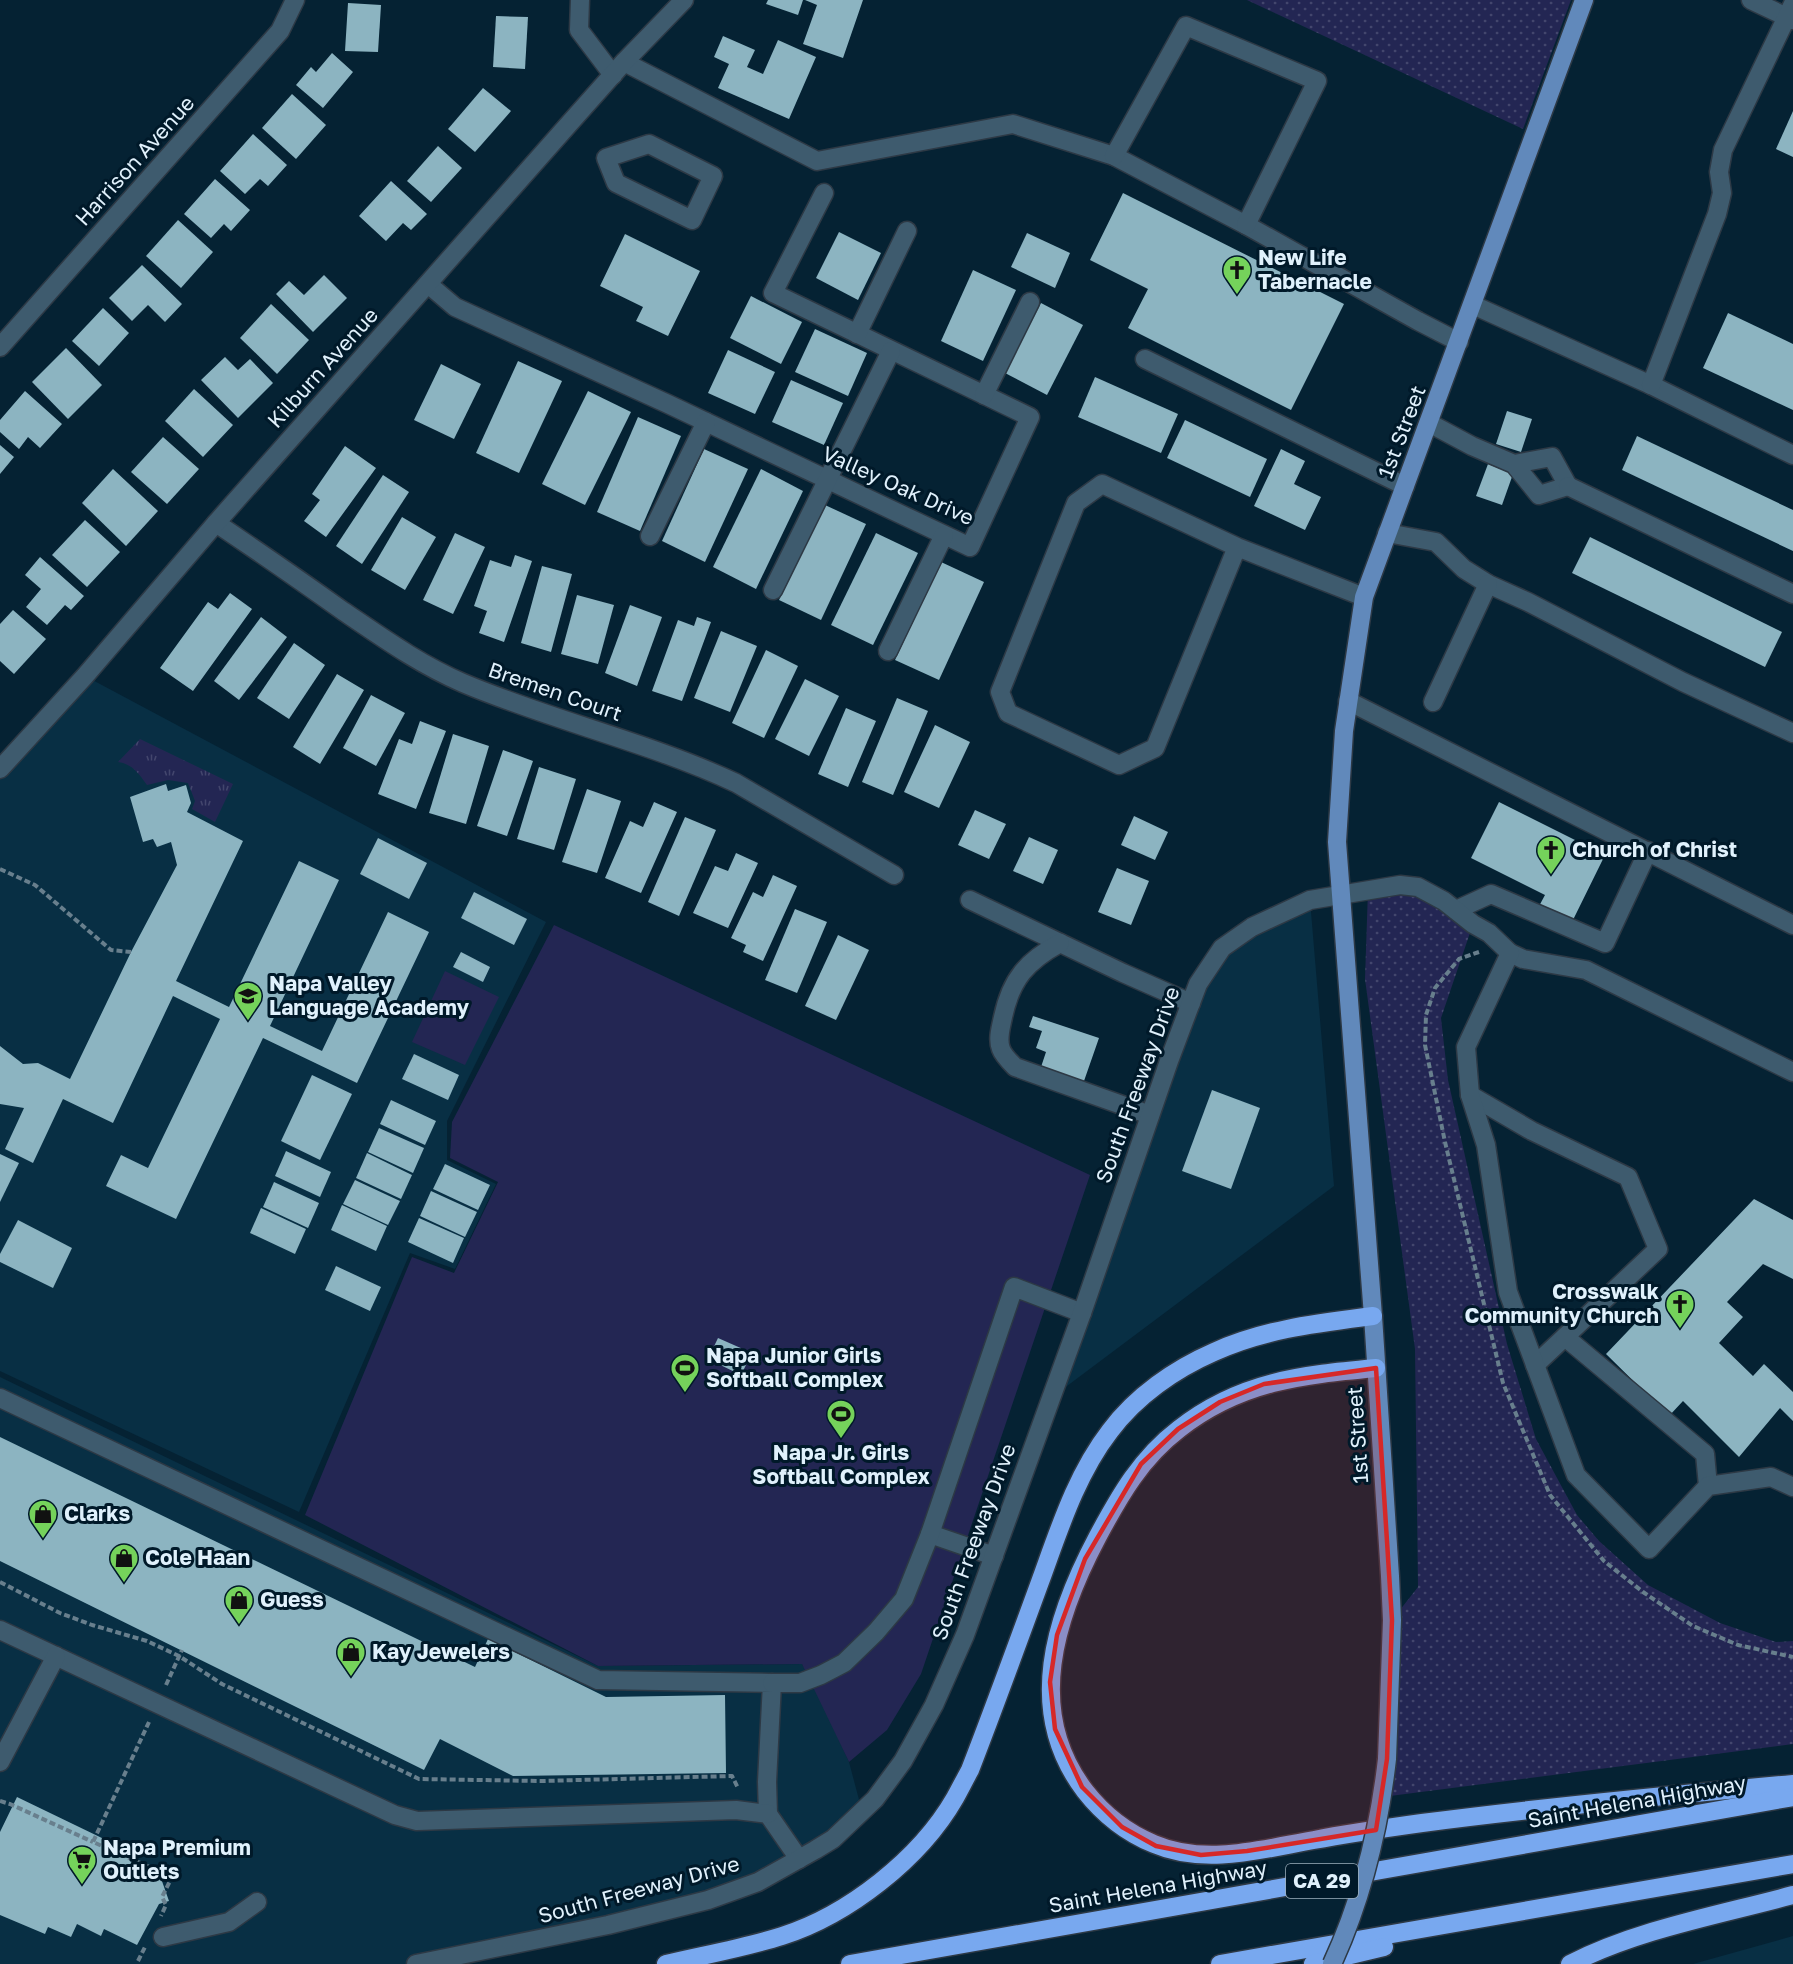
<svg xmlns="http://www.w3.org/2000/svg" width="1793" height="1964" font-family="'Golos Text',sans-serif">
<style>
.built{fill:#082f44}
.grass{fill:url(#grass-dots)}
.park{fill:url(#park-tufts)}
.garden{fill:#232653}
.building{fill:#8cb4c1}
.lines{fill:none;stroke-linecap:round;stroke-linejoin:round}
.minor-casing{stroke:#2d3945;stroke-width:21}
.major-casing{stroke:#2d3945;stroke-width:21}
.highway-casing{stroke:#2d3945;stroke-width:21}
.path{stroke:#687f8d;stroke-width:4;stroke-dasharray:6 3;stroke-linecap:butt}
.minor{stroke:#3e5b6e;stroke-width:18}
.major{stroke:#6189bb;stroke-width:18}
.highway{stroke:#78a8ef;stroke-width:18}
.major-bridge-casing{stroke:#2d3945;stroke-width:21;stroke-linecap:butt}
.major-bridge{stroke:#6189bb;stroke-width:18}
.marked{fill:#d62828;fill-opacity:0.2;stroke:#d62828;stroke-width:4.5;stroke-linejoin:round}
.labels{text-anchor:middle;stroke-width:6;stroke-linejoin:round;paint-order:stroke}
.shield{fill:#001929;stroke:#9db0bd;stroke-width:1.5}
.shield-label{font-size:20px;font-weight:bold;fill:#e0f1fc}
.street-label{font-size:21px;fill:#e0f1fc;stroke:#001929}
.poi-label{font-size:21px;font-weight:bold;fill:#e0f1fc;stroke:#001929;text-anchor:start}
</style>
<defs>
<pattern id="grass-dots" width="8" height="8" patternUnits="userSpaceOnUse" patternTransform="scale(1.5)"><rect width="8" height="8" fill="#232653"/><path d="M2 2h.1M6 6h.1" fill="none" stroke="#43466d" stroke-width="1.8" stroke-linecap="round"/></pattern>
<pattern id="park-tufts" width="24" height="20" patternUnits="userSpaceOnUse" patternTransform="scale(1.5)"><rect width="24" height="20" fill="#232653"/><path d="M3 7l-1-3M5 7V3M7 7l1-3M15 17l-1-3M17 17v-4M19 17l1-3" fill="none" stroke="#43466d"/></pattern>
</defs>
<rect width="100%" height="100%" fill="#052233"/>
<g class="built">
<polygon points="85,676 546,922 447,1121 447,1160 496,1184 455,1269 410,1253 299,1512 0,1371 0,769"/>
<polygon points="1310,900 1334,1186 1051,1398 1169,1061 1222,948"/>
<polygon points="0,1377 598,1666 802,1664 811,1679 849,1762 862,1811 758,1882 416,1964 0,1964"/>
<polygon points="1793,1936 1793,1964 1693,1964"/>
</g>
<g class="grass">
<polygon points="1247,0 1571,0 1523,129"/>
<polygon points="1418,887 1473,924 1441,1018 1448,1080 1507,1344 1536,1439 1577,1515 1599,1541 1648,1585 1720,1623 1776,1642 1793,1641 1793,1744 1382,1797 1392,1620 1418,1587 1415,1349 1365,979 1368,890"/>
</g>
<path class="park" d="M140 739 233 784 215 822 192 809 195 801 188 783 168 780 147 785C139 774 133 764 118 762Z"/>
<g class="garden">
<polygon points="554,925 1090,1175 921,1674 887,1730 849,1762 802,1664 598,1666 305,1515 412,1257 454,1273 498,1182 450,1158 452,1122"/>
<polygon points="445,971 499,997 465,1065 412,1042"/>
</g>
<g class="building">
<polygon points="768,0 803,0 798,15 766,4"/>
<polygon points="805,0 863,0 843,58 803,44 817,5"/>
<polygon points="348,3 381,5 378,52 345,51"/>
<polygon points="496,16 528,17 525,69 493,67"/>
<polygon points="723,36 755,50 747,67 763,74 778,40 816,57 789,119 718,88 729,64 714,57"/>
<polygon points="332,53 353,72 323,108 296,85 311,67 316,72"/>
<polygon points="483,88 511,111 475,152 448,129"/>
<polygon points="292,94 326,125 296,159 262,128"/>
<polygon points="1793,111 1793,157 1776,149"/>
<polygon points="253,134 287,165 268,186 260,179 245,194 220,171"/>
<polygon points="438,146 462,168 431,202 407,181"/>
<polygon points="215,179 250,210 231,231 224,224 211,238 184,214"/>
<polygon points="391,181 427,214 411,230 403,223 386,241 359,216"/>
<polygon points="1123,193 1344,304 1291,410 1128,328 1148,289 1090,260"/>
<polygon points="178,220 213,252 181,288 146,256"/>
<polygon points="839,232 881,253 858,300 816,278"/>
<polygon points="1027,233 1070,253 1055,288 1011,267"/>
<polygon points="625,234 700,271 668,336 636,321 643,307 600,286"/>
<polygon points="142,265 182,304 165,322 148,305 132,321 109,298"/>
<polygon points="973,270 1016,290 983,361 941,341"/>
<polygon points="324,275 347,298 313,332 276,294 289,281 304,295"/>
<polygon points="751,296 802,322 781,364 730,338"/>
<polygon points="1041,303 1083,325 1047,395 1005,373"/>
<polygon points="271,304 309,340 277,374 240,338"/>
<polygon points="103,308 129,333 99,366 72,341"/>
<polygon points="1728,313 1793,344 1793,410 1703,368"/>
<polygon points="815,329 867,353 848,396 795,372"/>
<polygon points="66,348 102,385 68,419 32,382"/>
<polygon points="728,350 775,372 755,414 708,393"/>
<polygon points="225,357 238,370 250,359 273,383 238,418 201,380"/>
<polygon points="518,361 562,381 519,473 476,453"/>
<polygon points="441,364 481,384 454,439 414,420"/>
<polygon points="1095,377 1178,414 1161,453 1078,417"/>
<polygon points="791,380 843,403 824,445 772,422"/>
<polygon points="194,389 233,425 203,457 165,421"/>
<polygon points="25,391 62,424 40,448 28,437 19,449 0,432 0,420"/>
<polygon points="588,391 631,412 585,505 542,484"/>
<polygon points="1507,411 1532,419 1521,452 1496,444"/>
<polygon points="638,417 681,436 640,531 597,512"/>
<polygon points="1185,420 1267,459 1250,497 1167,458"/>
<polygon points="1637,436 1793,510 1793,551 1622,470"/>
<polygon points="163,437 199,469 167,504 131,472"/>
<polygon points="0,445 14,457 0,474"/>
<polygon points="345,446 376,468 326,537 304,521 320,500 312,494"/>
<polygon points="704,449 748,469 705,562 662,541"/>
<polygon points="1281,449 1305,461 1294,484 1321,497 1305,530 1254,506"/>
<polygon points="1488,464 1513,474 1502,505 1476,496"/>
<polygon points="113,469 158,511 126,546 82,503"/>
<polygon points="761,469 803,491 756,589 713,567"/>
<polygon points="383,475 409,492 362,564 336,546"/>
<polygon points="825,505 866,524 821,620 779,600"/>
<polygon points="402,517 436,537 405,590 371,570"/>
<polygon points="85,520 120,552 87,587 52,555"/>
<polygon points="455,533 485,547 453,614 423,600"/>
<polygon points="876,533 918,553 873,645 831,625"/>
<polygon points="1590,537 1782,632 1765,667 1572,573"/>
<polygon points="515,555 532,561 504,642 479,633 487,611 474,606 490,560 511,567"/>
<polygon points="40,557 84,596 71,610 65,605 47,625 26,607 41,589 25,575"/>
<polygon points="941,562 984,582 939,680 895,660"/>
<polygon points="542,566 572,574 551,652 521,643"/>
<polygon points="230,593 252,609 193,691 160,668 208,602 218,609"/>
<polygon points="577,595 614,605 598,664 561,654"/>
<polygon points="630,605 662,617 637,686 605,673"/>
<polygon points="13,610 46,639 14,674 0,661 0,624"/>
<polygon points="261,617 287,637 239,700 214,681"/>
<polygon points="697,617 711,622 682,701 652,691 678,620 694,626"/>
<polygon points="721,631 757,646 730,712 694,698"/>
<polygon points="294,643 325,665 289,719 257,698"/>
<polygon points="766,650 798,666 764,738 732,723"/>
<polygon points="337,674 364,690 320,764 293,747"/>
<polygon points="805,679 839,696 809,756 775,739"/>
<polygon points="371,695 405,713 376,766 343,748"/>
<polygon points="897,698 928,711 893,795 862,782"/>
<polygon points="846,708 876,721 848,787 818,774"/>
<polygon points="420,721 446,731 416,809 378,794 399,739 412,744"/>
<polygon points="935,725 970,742 939,808 904,792"/>
<polygon points="453,734 489,746 466,824 429,813"/>
<polygon points="503,750 533,761 507,836 477,826"/>
<polygon points="539,767 576,779 554,850 517,839"/>
<polygon points="166,784 168,791 186,785 191,803 187,812 243,841 176,981 229,1007 299,861 339,880 270,1026 322,1051 388,912 429,932 357,1083 263,1038 176,1219 106,1186 121,1155 148,1168 220,1019 173,996 113,1123 63,1099 33,1163 5,1149 24,1108 0,1104 0,1046 23,1064 38,1063 70,1079 131,952 177,865 171,842 157,847 153,839 143,842 130,797"/>
<polygon points="587,789 621,801 597,873 562,862"/>
<polygon points="654,802 677,812 641,893 605,878 630,821 643,827"/>
<polygon points="1499,802 1605,855 1571,924 1538,908 1545,895 1471,858"/>
<polygon points="975,810 1006,824 989,859 958,845"/>
<polygon points="1134,816 1168,832 1155,860 1121,845"/>
<polygon points="685,817 716,830 679,916 648,902"/>
<polygon points="1029,837 1058,850 1043,884 1013,871"/>
<polygon points="378,838 427,863 409,899 360,874"/>
<polygon points="736,853 758,863 728,928 693,913 715,866 728,871"/>
<polygon points="1117,868 1149,881 1131,925 1098,912"/>
<polygon points="773,875 797,886 763,961 743,952 746,945 731,938 753,892 763,897"/>
<polygon points="474,892 527,919 514,945 461,918"/>
<polygon points="795,909 827,922 797,993 765,980"/>
<polygon points="838,935 869,950 836,1020 805,1006"/>
<polygon points="461,952 490,967 483,982 453,967"/>
<polygon points="1033,1016 1099,1038 1084,1081 1041,1067 1046,1052 1036,1048 1042,1031 1029,1027"/>
<polygon points="414,1054 459,1075 448,1100 402,1079"/>
<polygon points="312,1075 352,1094 320,1160 281,1141"/>
<polygon points="1212,1090 1260,1108 1231,1189 1182,1171"/>
<polygon points="391,1100 436,1121 425,1145 380,1124"/>
<polygon points="379,1128 424,1148 413,1173 368,1152"/>
<polygon points="286,1151 331,1172 320,1197 275,1176"/>
<polygon points="367,1153 412,1175 401,1199 356,1178"/>
<polygon points="0,1154 19,1163 0,1202"/>
<polygon points="445,1164 490,1185 478,1210 433,1189"/>
<polygon points="355,1180 400,1201 388,1225 343,1204"/>
<polygon points="274,1182 319,1203 308,1228 263,1207"/>
<polygon points="431,1191 477,1212 465,1237 420,1216"/>
<polygon points="1754,1199 1793,1220 1793,1279 1763,1264 1727,1302 1743,1317 1719,1343 1753,1376 1764,1364 1793,1392 1793,1421 1780,1408 1739,1457 1683,1401 1669,1416 1606,1354"/>
<polygon points="342,1205 387,1226 376,1251 331,1230"/>
<polygon points="261,1208 306,1229 295,1254 250,1233"/>
<polygon points="419,1218 464,1238 453,1263 408,1242"/>
<polygon points="18,1220 72,1248 53,1288 0,1262 0,1254"/>
<polygon points="336,1266 381,1287 370,1311 325,1290"/>
<polygon points="718,1338 752,1353 741,1375 708,1359"/>
<polygon points="0,1437 475,1667 488,1639 606,1697 725,1695 726,1773 513,1776 440,1739 424,1770 0,1561"/>
<polygon points="17,1797 135,1854 132,1863 148,1870 157,1867 169,1901 159,1904 137,1945 104,1929 101,1936 77,1924 71,1937 48,1927 45,1934 0,1915 0,1832"/>
</g>
<g class="lines">
<g class="minor-casing">
<g id="minor">
<polyline points="580,0 579,30 613,75"/>
<polyline points="1751,0 1793,20"/>
<polyline points="624,62 817,161 1013,124 1114,156 1246,225 1418,321 1459,342"/>
<polygon points="649,144 713,176 692,220 616,183 606,158"/>
<polyline points="1114,156 1186,26 1317,81 1246,225"/>
<polyline points="428,284 455,307 668,404 970,547 1030,417 773,293 824,193"/>
<polyline points="1473,305 1651,385 1793,455"/>
<polyline points="857,334 907,231"/>
<polyline points="0,347 280,31 295,0"/>
<polyline points="1145,359 1405,486"/>
<polyline points="1651,385 1717,214 1722,193 1719,172 1723,150 1793,4"/>
<polyline points="984,395 1030,302"/>
<polyline points="1429,423 1472,446 1514,464 1539,495 1568,486 1552,457 1514,464"/>
<polyline points="1568,486 1793,594"/>
<path d="M216 523C259 552 301 581 343 611 383 638 419 664 463 683 553 721 648 742 736 783L894 875"/>
<polyline points="1387,533 1436,542 1464,569 1488,584 1528,602 1683,682 1793,733"/>
<polyline points="650,536 706,422"/>
<polyline points="1237,547 1155,748 1119,765 1008,713 1000,692 1076,503 1102,484 1237,547 1364,597"/>
<polyline points="773,590 891,351"/>
<polyline points="888,651 944,535"/>
<polyline points="1348,701 1793,925"/>
<polyline points="1433,702 1488,584"/>
<polyline points="0,769 85,676 216,523 568,125 624,62 684,0"/>
<polyline points="970,900 1123,973 1191,1003"/>
<polyline points="1456,910 1491,894 1605,943 1648,851"/>
<path d="M1060 943C1027 961 1011 979 1003 1017 1001 1027 997 1039 1001 1049 1003 1055 1010 1062 1015 1067L1150 1115"/>
<polyline points="1510,953 1523,959 1586,970 1793,1072"/>
<polyline points="1470,1095 1532,1131 1628,1177 1658,1249 1535,1365"/>
<polyline points="1565,1337 1705,1454 1708,1486"/>
<polyline points="0,1398 598,1680 772,1683 767,1782 768,1814 799,1859"/>
<polyline points="930,1534 994,1556"/>
<polyline points="0,1630 395,1815 417,1821 736,1810 768,1814"/>
<polyline points="772,1683 800,1683 821,1675 844,1663 876,1632 904,1599 930,1534 1014,1287 1082,1313"/>
<polyline points="0,1762 56,1656"/>
<polyline points="163,1937 229,1922 257,1902"/>
<polyline points="416,1964 608,1925 708,1900 758,1882 815,1850 833,1839 875,1799 903,1761 934,1705 965,1635 1082,1313 1169,1061 1198,984 1222,948 1252,927 1310,900 1400,885 1418,887 1444,901 1473,924 1489,933 1510,953 1466,1047 1470,1095 1486,1145 1508,1292 1576,1475 1649,1549 1708,1486 1771,1477 1793,1487"/>
</g>
</g>
<g class="major-casing">
<polyline id="major" points="1387,1759 1392,1620 1390,1576 1373,1316 1337,842 1344,731 1364,597 1584,0"/>
</g>
<g class="highway-casing">
<g id="highway">
<path d="M1376 1368C1302 1375 1240 1381 1179 1429 1141 1458 1120 1495 1098 1536 1055 1617 1024 1711 1085 1791 1103 1814 1127 1833 1154 1844 1205 1866 1263 1849 1314 1840 1350 1833 1386 1828 1422 1823 1545 1807 1669 1795 1793 1784"/>
<path d="M666 1964C704 1955 744 1948 782 1936 848 1915 920 1859 955 1798 960 1789 965 1779 970 1770 994 1708 1017 1645 1040 1582 1059 1530 1076 1475 1110 1431 1136 1396 1175 1369 1214 1352 1264 1329 1319 1323 1373 1316"/>
<polyline points="850,1964 1793,1797"/>
<polyline points="1220,1964 1793,1864"/>
<polyline points="1313,1964 1384,1947"/>
<path d="M1570 1964C1639 1929 1719 1915 1793 1895"/>
</g>
</g>
<g class="path">
<polyline points="0,869 35,885 111,950 131,952"/>
<polyline points="1479,952 1459,959 1435,988 1426,1015 1425,1045 1445,1142 1503,1383 1550,1495 1604,1561 1643,1592 1693,1626 1738,1645 1793,1657"/>
<polyline points="0,1582 60,1613 92,1625 147,1641 179,1656 222,1684 419,1779 541,1781 732,1776 738,1788"/>
<polyline points="166,1685 182,1650"/>
<polyline points="149,1722 93,1842 172,1877 162,1897 166,1905 161,1916"/>
<polyline points="0,1801 10,1804 93,1842"/>
<polyline points="138,1961 145,1947"/>
</g>
<use href="#minor" class="minor"/>
<use href="#major" class="major"/>
<use href="#highway" class="highway"/>
<g class="major-bridge-casing">
<path id="major-bridge" d="M1332 1964C1362 1899 1379 1829 1387 1759"/>
</g>
<use href="#major-bridge" class="major-bridge"/>
</g>
<path class="marked" d="M1376 1368 1392 1620 1387 1759 1376 1830 1247 1851 1201 1855 1156 1846 1122 1827 1082 1787 1055 1729 1050 1682 1057 1635 1085 1559 1141 1464 1178 1429 1220 1402 1264 1384Z"/>
<defs>
<g id="church-pin" transform="scale(1.5)"><path d="M0 17L-7.5 6A9.5 9.5 0 1 1 7.5 6Z" fill="#75d25b" stroke="#001929"/><path d="M-1.2-6h2.4v3.5h3.3v2.4h-3.3V6h-2.4V-.1h-3.3v-2.4h3.3Z" fill="#111"/></g>
<g id="school-pin" transform="scale(1.5)"><path d="M0 17L-7.5 6A9.5 9.5 0 1 1 7.5 6Z" fill="#75d25b" stroke="#001929"/><path d="M0-5L7-2L0 1L-7-2ZM-4 1L0 2.5L4 1V4Q0 6-4 4Z" fill="#111"/></g>
<g id="stadium-pin" transform="scale(1.5)"><path d="M0 17L-7.5 6A9.5 9.5 0 1 1 7.5 6Z" fill="#75d25b" stroke="#001929"/><path d="M0-5a6.5 5 0 1 0 0 10a6.5 5 0 1 0 0-10ZM-3.5-1.8h7v3.6h-7Z" fill="#111"/></g>
<g id="shop-pin" transform="scale(1.5)"><path d="M0 17L-7.5 6A9.5 9.5 0 1 1 7.5 6Z" fill="#75d25b" stroke="#001929"/><path d="M-5-2.5h2.3a2.7 3.5 0 0 1 5.4 0H5L5.5 6h-11ZM-1.5-2.5h3a1.5 2.3 0 0 0-3 0Z" fill="#111"/></g>
<g id="supermarket-pin" transform="scale(1.5)"><path d="M0 17L-7.5 6A9.5 9.5 0 1 1 7.5 6Z" fill="#75d25b" stroke="#001929"/><path d="M-6-5.5h2.5l.6 2H6L4.5 2H-2.5L-4.4-4H-6ZM-1.5 3.2a1.3 1.3 0 1 0 .1 0ZM3 3.2a1.3 1.3 0 1 0 .1 0Z" fill="#111"/></g>
</defs>
<g fill-rule="evenodd">
<use href="#church-pin" x="1237" y="270"/>
<use href="#church-pin" x="1551" y="850"/>
<use href="#school-pin" x="248" y="996"/>
<use href="#church-pin" x="1680" y="1304"/>
<use href="#stadium-pin" x="685" y="1368"/>
<use href="#stadium-pin" x="841" y="1414"/>
<use href="#shop-pin" x="43" y="1514"/>
<use href="#shop-pin" x="124" y="1558"/>
<use href="#shop-pin" x="239" y="1600"/>
<use href="#shop-pin" x="351" y="1652"/>
<use href="#supermarket-pin" x="82" y="1860"/>
</g>
<g class="labels">
<rect class="shield" x="1286" y="1864" width="72" height="34" rx="4.5"/>
<g class="shield-label">
<text x="1322" y="1888">CA 29</text>
</g>
<g class="street-label">
<text transform="translate(135 161) rotate(-48)" y="7">Harrison Avenue</text>
<text transform="translate(323 368) rotate(-48)" y="7">Kilburn Avenue</text>
<text transform="translate(1402 432) rotate(-69)" y="7">1st Street</text>
<text transform="translate(898 486) rotate(24)" y="7">Valley Oak Drive</text>
<text transform="translate(555 692) rotate(19)" y="7">Bremen Court</text>
<text transform="translate(1138 1085) rotate(-70)" y="7">South Freeway Drive</text>
<text transform="translate(1358 1435) rotate(-94)" y="7">1st Street</text>
<text transform="translate(974 1542) rotate(-70)" y="7">South Freeway Drive</text>
<text transform="translate(1637 1802) rotate(-10)" y="7">Saint Helena Highway</text>
<text transform="translate(1158 1887) rotate(-10)" y="7">Saint Helena Highway</text>
<text transform="translate(639 1890) rotate(-15)" y="7">South Freeway Drive</text>
</g>
<g class="poi-label">
<text x="1258" y="265">New Life<tspan x="1258" dy="24">Tabernacle</tspan></text>
<text x="1572" y="857">Church of Christ</text>
<text x="269" y="991">Napa Valley<tspan x="269" dy="24">Language Academy</tspan></text>
<text x="1659" y="1299" text-anchor="end">Crosswalk<tspan x="1659" dy="24">Community Church</tspan></text>
<text x="706" y="1363">Napa Junior Girls<tspan x="706" dy="24">Softball Complex</tspan></text>
<text x="841" y="1460" text-anchor="middle">Napa Jr. Girls<tspan x="841" dy="24">Softball Complex</tspan></text>
<text x="64" y="1521">Clarks</text>
<text x="145" y="1565">Cole Haan</text>
<text x="260" y="1607">Guess</text>
<text x="372" y="1659">Kay Jewelers</text>
<text x="103" y="1855">Napa Premium<tspan x="103" dy="24">Outlets</tspan></text>
</g>
</g>
</svg>
